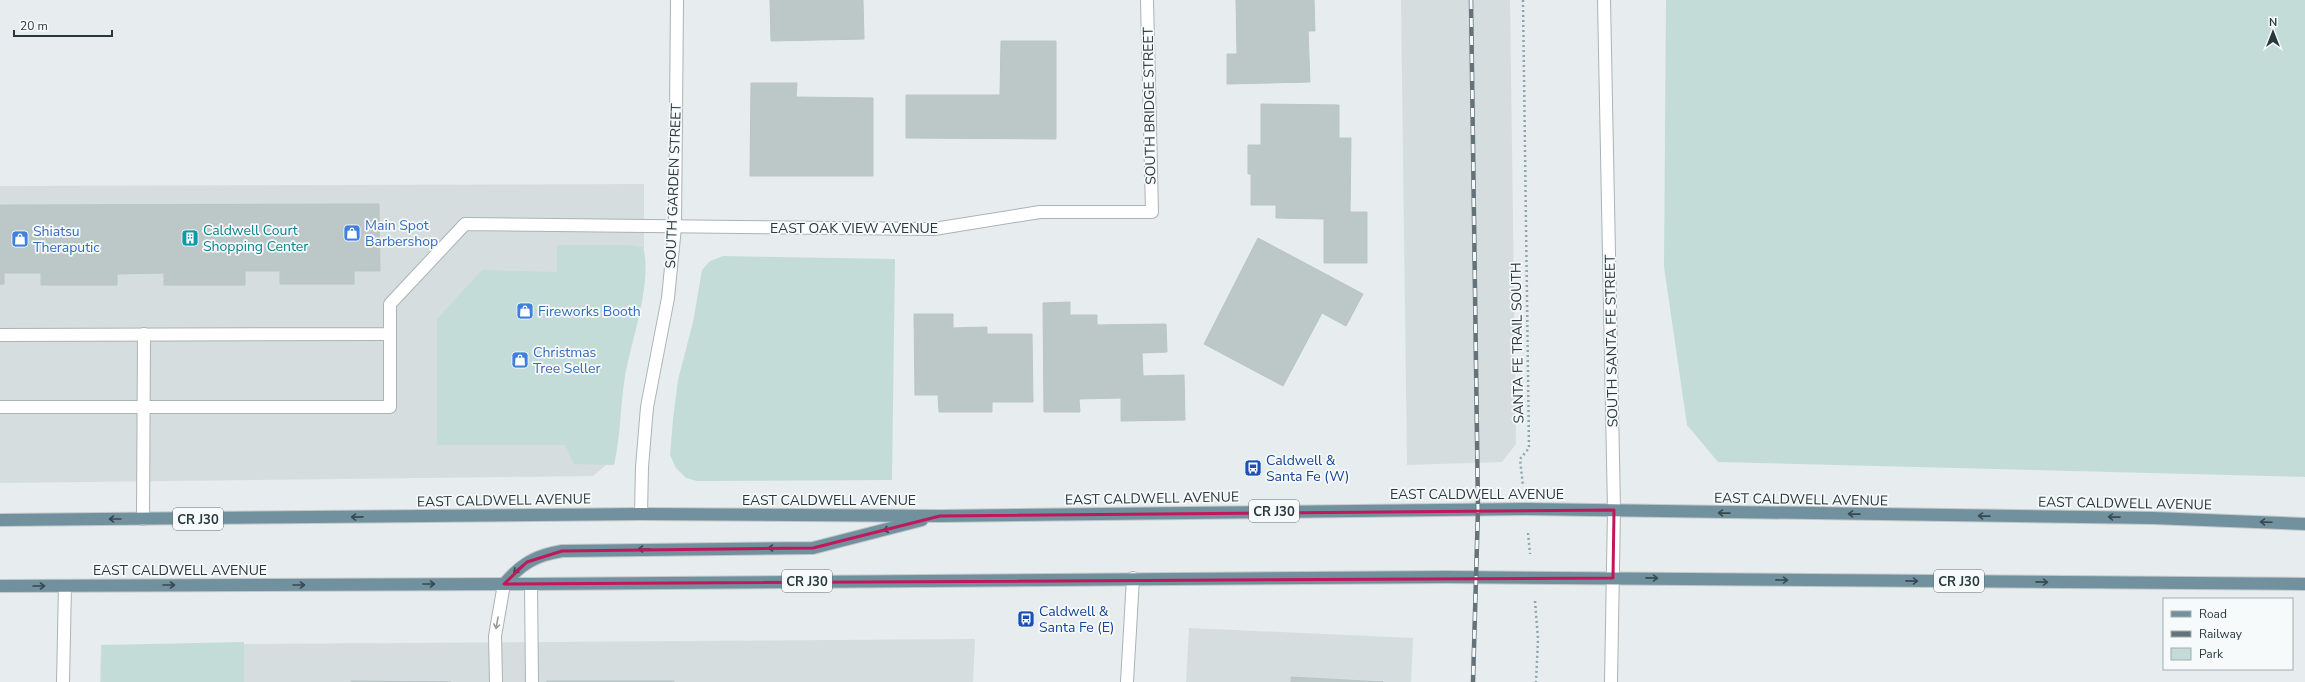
<svg xmlns="http://www.w3.org/2000/svg" width="2305" height="682" font-family="'Nunito Sans',sans-serif">
<style>
.built{fill:#d5ddde}
.green{fill:#c3dcd7}
.building{fill:#bcc8c8;stroke:#bac5c7}
.lines{fill:none;stroke-linecap:round;stroke-linejoin:round}
.minor-casing{stroke:#aab3b6;stroke-width:14}
.major-casing{stroke:#c3c7c9;stroke-width:14}
.path{stroke:#8ba6ad;stroke-width:2.5;stroke-dasharray:2 3;stroke-linecap:butt}
.minor{stroke:#fff;stroke-width:12}
.major{stroke:#71919e;stroke-width:12}
.rail-casing{stroke:#637379;stroke-width:4.5}
.rail{stroke:#f7fafa;stroke-width:3;stroke-dasharray:9;stroke-linecap:butt}
.oneway{stroke:#374a51}
.oneway2{stroke:#949c9e}
.marked{fill:none;stroke:#c2185b;stroke-width:3;stroke-linejoin:round}
.labels{text-anchor:middle;stroke-width:3.5;stroke-linejoin:round;paint-order:stroke}
.shield{fill:#f7fafa;stroke:#667276;stroke-width:1}
.shield-label{font-size:13px;font-weight:bold;fill:#28383e}
.street-label{font-size:14px;fill:#28383e;stroke:#f7fafa}
.shop-label{font-size:14px;fill:#366cbe;stroke:#f7fafa;text-anchor:start}
.culture-label{font-size:14px;fill:#0d838f;stroke:#f7fafa;text-anchor:start}
.transit-label{font-size:14px;fill:#164399;stroke:#f7fafa;text-anchor:start}
</style>
<rect width="100%" height="100%" fill="#e7edee"/>
<g class="built">
<polygon points="1401,0 1510,0 1516,444 1502,462 1407,465"/>
<polygon points="644,184 644,260 618,393 612,460 593,476 0,483 0,186"/>
<polygon points="1189,628 1413,638 1411,682 1186,682"/>
<polygon points="975,639 973,682 100,682 101,645"/>
</g>
<g class="green">
<polygon points="1666,0 2305,0 2305,477 1718,462 1687,425 1664,267"/>
<path d="M557 245H628L643 247C653 282 631 341 625 377 620 406 621 436 614 465L574 464 565 445H437V319L482 270 557 272Z"/>
<polygon points="723,256 895,259 892,480 697,481 686,478 676,468 670,455 673,419 678,380 693,322 702,270 710,261"/>
<polygon points="244,642 244,682 101,682 102,645"/>
</g>
<g class="building">
<polygon points="770,0 863,0 864,39 771,41"/>
<polygon points="1236,0 1314,0 1315,31 1308,31 1310,82 1227,84 1227,54 1237,54"/>
<polygon points="1001,41 1056,41 1056,139 906,138 906,95 1000,95"/>
<polygon points="751,83 797,83 796,97 873,98 873,176 750,176"/>
<polygon points="1261,104 1339,105 1339,138 1351,138 1350,212 1367,212 1367,263 1324,263 1324,219 1276,218 1276,205 1251,205 1251,174 1248,174 1248,145 1261,145"/>
<polygon points="379,204 380,271 354,271 354,284 280,284 280,271 245,271 245,285 164,285 164,273 117,274 117,285 41,285 41,273 4,273 4,284 0,284 0,205"/>
<polygon points="1258,238 1363,294 1346,326 1322,313 1283,386 1204,344"/>
<polygon points="1070,302 1070,315 1097,315 1097,325 1166,324 1167,352 1142,353 1143,376 1184,375 1185,420 1121,421 1121,398 1079,399 1080,412 1044,412 1043,303"/>
<polygon points="914,314 953,314 953,328 987,327 987,334 1032,334 1033,402 992,402 992,412 939,412 938,395 915,395"/>
<polygon points="1291,677 1383,682 1291,682"/>
<polygon points="351,681 451,682 351,682"/>
<rect x="547" y="681" width="127" height="1"/>
</g>
<g class="lines">
<g class="minor-casing">
<g id="minor">
<polyline points="1604,0 1614,510 1611,682"/>
<polyline points="0,335 390,334 390,304 465,224 934,229 1040,212 1152,212 1147,0"/>
<polyline points="0,407 390,407 390,334"/>
<polyline points="641,514 642,467 647,407 668,298 675,227 677,0"/>
<polyline points="143,519 144,334"/>
<polyline points="531,584 532,682"/>
<polyline points="63,682 65,586"/>
<polyline points="496,682 495,636 504,584"/>
<polyline points="1127,682 1133,578"/>
</g>
</g>
<g class="major-casing">
<g id="major">
<polyline points="0,520 641,514 940,516 1526,509 2153,518 2305,524"/>
<path d="M504 584C521 564 536 555 562 551L813 548 922 520"/>
<polyline points="0,586 531,584 1446,577 2305,584"/>
</g>
</g>
<g class="path">
<polyline points="1523,0 1529,448 1520,459 1523,486"/>
<polyline points="1528,533 1530,554"/>
<polyline points="1535,601 1538,639 1536,682"/>
</g>
<use href="#minor" class="minor"/>
<use href="#major" class="major"/>
<g class="rail-casing">
<polyline id="rail" points="1471,0 1478,509 1473,682"/>
</g>
<use href="#rail" class="rail"/>
</g>
<defs><path id="oneway-shaft" d="M-6 0H5M1.5-3L5.5 0L1.5 3" fill="none" stroke-width="1.6" stroke-linecap="round" stroke-linejoin="round"/></defs>
<g class="oneway">
<use href="#oneway-shaft" transform="translate(1724 513) rotate(-179)"/>
<use href="#oneway-shaft" transform="translate(1854 514) rotate(-179)"/>
<use href="#oneway-shaft" transform="translate(1984 516) rotate(-179)"/>
<use href="#oneway-shaft" transform="translate(357 517) rotate(179)"/>
<use href="#oneway-shaft" transform="translate(2114 517) rotate(-179)"/>
<use href="#oneway-shaft" transform="translate(115 519) rotate(180)"/>
<use href="#oneway-shaft" transform="translate(2266 522) rotate(-178)"/>
<use href="#oneway-shaft" transform="translate(889 529) rotate(166)"/>
<use href="#oneway-shaft" transform="translate(774 548) rotate(180)"/>
<use href="#oneway-shaft" transform="translate(644 549) rotate(180)"/>
<use href="#oneway-shaft" transform="translate(518 569) rotate(139)"/>
<use href="#oneway-shaft" transform="translate(1652 578) rotate(1)"/>
<use href="#oneway-shaft" transform="translate(1782 580) rotate(1)"/>
<use href="#oneway-shaft" transform="translate(1912 581) rotate(1)"/>
<use href="#oneway-shaft" transform="translate(2042 582) rotate(1)"/>
<use href="#oneway-shaft" transform="translate(429 584)"/>
<use href="#oneway-shaft" transform="translate(169 585)"/>
<use href="#oneway-shaft" transform="translate(299 585)"/>
<use href="#oneway-shaft" transform="translate(39 586)"/>
</g>
<use class="oneway2" href="#oneway-shaft" transform="translate(497 623) rotate(100)"/>
<path class="marked" d="M1614 510 1613 578 504 584 527 562 562 551 813 548 940 516Z"/>
<defs>
<g id="shop-square" transform="scale(0.9)"><rect x="-9" y="-9" width="18" height="18" rx="4" fill="#3f7fe0" stroke="#f7fafa"/><path d="M-5-2.5h2.3a2.7 3.5 0 0 1 5.4 0H5L5.5 6h-11ZM-1.5-2.5h3a1.5 2.3 0 0 0-3 0Z" fill="#fff"/></g>
<g id="building-square" transform="scale(0.9)"><rect x="-9" y="-9" width="18" height="18" rx="4" fill="#0f9aa8" stroke="#f7fafa"/><path d="M-4-6H4V6H1V3H-1V6H-4ZM-2.5-4.3h1.7v1.8h-1.7ZM.8-4.3h1.7v1.8H.8ZM-2.5-1h1.7V.8h-1.7ZM.8-1h1.7V.8H.8Z" fill="#fff"/></g>
<g id="bus-square" transform="scale(0.9)"><rect x="-9" y="-9" width="18" height="18" rx="4" fill="#1a4fb4" stroke="#f7fafa"/><path d="M-5-6H5V4H4V6H2V4H-2V6H-4V4H-5ZM-3.5-4V0h7V-4ZM-3.5 1.2v1.5H-2V1.2ZM2 1.2v1.5H3.5V1.2Z" fill="#fff"/></g>
</defs>
<g fill-rule="evenodd">
<use href="#shop-square" x="352" y="233"/>
<use href="#building-square" x="190" y="238"/>
<use href="#shop-square" x="20" y="239"/>
<use href="#shop-square" x="525" y="311"/>
<use href="#shop-square" x="520" y="360"/>
<use href="#bus-square" x="1253" y="468"/>
<use href="#bus-square" x="1026" y="619"/>
</g>
<g class="labels">
<g class="shield">
<rect x="1249" y="500" width="50" height="22" rx="3"/>
<rect x="173" y="508" width="50" height="22" rx="3"/>
<rect x="782" y="570" width="50" height="22" rx="3"/>
<rect x="1934" y="570" width="50" height="22" rx="3"/>
</g>
<g class="shield-label">
<text x="1274" y="516">CR J30</text>
<text x="198" y="524">CR J30</text>
<text x="807" y="586">CR J30</text>
<text x="1959" y="586">CR J30</text>
</g>
<g class="street-label">
<text transform="translate(1149 106) rotate(-91)" y="5">SOUTH BRIDGE STREET</text>
<text transform="translate(673 186) rotate(-88)" y="5">SOUTH GARDEN STREET</text>
<text x="854" y="233">EAST OAK VIEW AVENUE</text>
<text transform="translate(1611 341) rotate(-91)" y="5">SOUTH SANTA FE STREET</text>
<text transform="translate(1517 343) rotate(-91)" y="5">SANTA FE TRAIL SOUTH</text>
<text x="1477" y="499">EAST CALDWELL AVENUE</text>
<text transform="translate(1152 498) rotate(-1)" y="5">EAST CALDWELL AVENUE</text>
<text transform="translate(1801 499) rotate(1)" y="5">EAST CALDWELL AVENUE</text>
<text transform="translate(504 500) rotate(-1)" y="5">EAST CALDWELL AVENUE</text>
<text x="829" y="505">EAST CALDWELL AVENUE</text>
<text transform="translate(2125 503) rotate(1)" y="5">EAST CALDWELL AVENUE</text>
<text x="180" y="575">EAST CALDWELL AVENUE</text>
</g>
<g class="shop-label">
<text x="365" y="230">Main Spot<tspan x="365" dy="16">Barbershop</tspan></text>
<text x="33" y="236">Shiatsu<tspan x="33" dy="16">Theraputic</tspan></text>
<text x="538" y="316">Fireworks Booth</text>
<text x="533" y="357">Christmas<tspan x="533" dy="16">Tree Seller</tspan></text>
</g>
<g class="culture-label">
<text x="203" y="235">Caldwell Court<tspan x="203" dy="16">Shopping Center</tspan></text>
</g>
<g class="transit-label">
<text x="1266" y="465">Caldwell &amp;<tspan x="1266" dy="16">Santa Fe (W)</tspan></text>
<text x="1039" y="616">Caldwell &amp;<tspan x="1039" dy="16">Santa Fe (E)</tspan></text>
</g>
</g>
<rect x="2163" y="598" width="130" height="72" fill="#f7fafa" stroke="#a4acaf"/>
<rect x="2171" y="611" width="20" height="6" fill="#71919e" stroke="#a4acaf"/>
<text x="2199" y="618" font-size="12" fill="#28383e">Road</text>
<rect x="2171" y="631" width="20" height="6" fill="#637379" stroke="#a4acaf"/>
<text x="2199" y="638" font-size="12" fill="#28383e">Railway</text>
<rect x="2171" y="648" width="20" height="12" fill="#c3dcd7" stroke="#a4acaf"/>
<text x="2199" y="658" font-size="12" fill="#28383e">Park</text>
<g transform="translate(2273 32)" stroke="#f7fafa" stroke-width="3" paint-order="stroke">
<path d="M0-3L7 15L0 10L-7 15Z" fill="#28383e"/>
<text y="-6" font-size="11" font-weight="bold" text-anchor="middle" fill="#28383e">N</text>
</g>
<path d="M14 30v6h98v-6" fill="none" stroke="#28383e" stroke-width="2"/>
<text x="20" y="30" font-size="12" fill="#28383e" stroke="#f7fafa" stroke-width="3" paint-order="stroke">20 m</text>
</svg>
